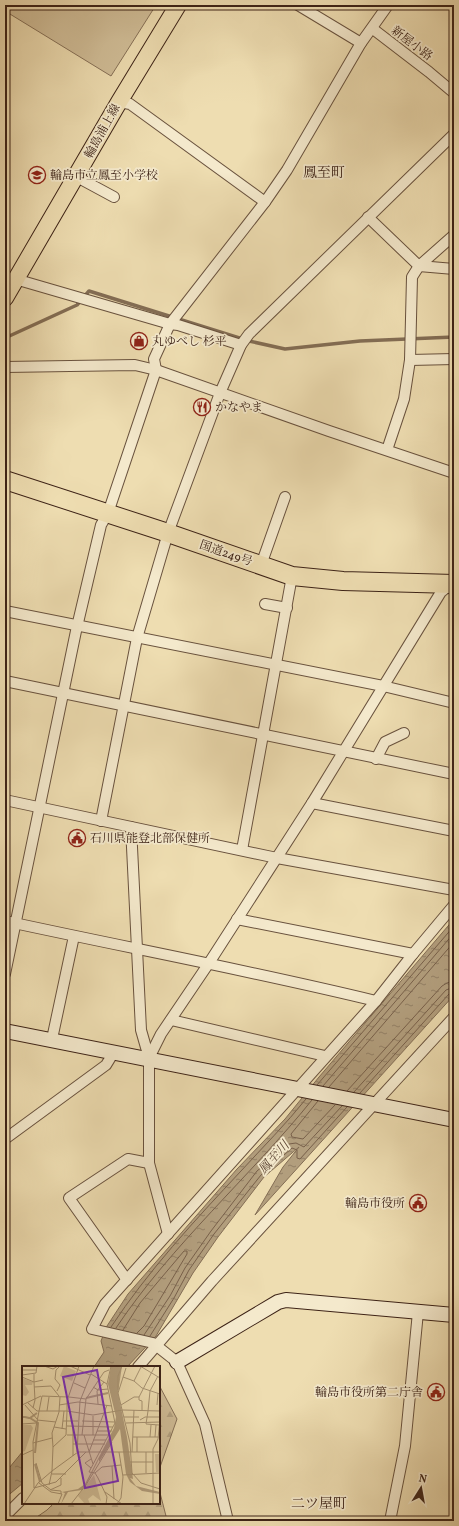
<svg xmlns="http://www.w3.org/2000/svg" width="459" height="1526" font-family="Vollkorn,'Noto Serif JP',serif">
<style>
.forest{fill:url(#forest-firs);stroke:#867057}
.park{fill:#d0bd97;stroke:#867057}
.water{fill:url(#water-ripples);stroke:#836d54}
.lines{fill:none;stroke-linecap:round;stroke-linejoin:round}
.shore{stroke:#78604a;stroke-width:1}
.stream{stroke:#836d54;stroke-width:3.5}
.street-casing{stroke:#69523e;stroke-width:12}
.secondary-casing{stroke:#3d2317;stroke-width:16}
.primary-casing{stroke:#3d2317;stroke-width:18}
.highway-casing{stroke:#3d2317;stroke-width:20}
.street{stroke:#f4e9cc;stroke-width:10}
.secondary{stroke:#f4e9cc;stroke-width:14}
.primary{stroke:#eeddb1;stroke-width:16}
.highway{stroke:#eeddb1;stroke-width:18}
.labels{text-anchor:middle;stroke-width:3.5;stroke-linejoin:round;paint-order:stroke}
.street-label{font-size:12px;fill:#3d2317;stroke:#f4e9cc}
.poi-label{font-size:12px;fill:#3d2317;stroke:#f4e9cc;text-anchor:start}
.water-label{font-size:13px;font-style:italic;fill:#604836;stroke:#f4e9cc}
.quarter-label{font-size:14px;fill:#3d2317;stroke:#f4e9cc}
.inset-river{fill:none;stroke:#b29e7d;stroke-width:2}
.inset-road{fill:none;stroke:#a79373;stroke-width:1}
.view{fill:#7b2cbf;fill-opacity:0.15;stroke:#7b2cbf;stroke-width:2}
.inset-edge{fill:none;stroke:#3d2317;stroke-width:2}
</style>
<defs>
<pattern id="forest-firs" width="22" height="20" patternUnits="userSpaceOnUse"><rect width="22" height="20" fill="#d0bd97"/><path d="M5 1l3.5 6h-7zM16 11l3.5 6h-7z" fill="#b4a281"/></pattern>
<pattern id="water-ripples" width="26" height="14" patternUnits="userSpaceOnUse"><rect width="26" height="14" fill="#b29e7d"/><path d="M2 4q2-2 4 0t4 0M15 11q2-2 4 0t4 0" fill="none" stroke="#928065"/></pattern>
</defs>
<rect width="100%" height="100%" fill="#eeddb1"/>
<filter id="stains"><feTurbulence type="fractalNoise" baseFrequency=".005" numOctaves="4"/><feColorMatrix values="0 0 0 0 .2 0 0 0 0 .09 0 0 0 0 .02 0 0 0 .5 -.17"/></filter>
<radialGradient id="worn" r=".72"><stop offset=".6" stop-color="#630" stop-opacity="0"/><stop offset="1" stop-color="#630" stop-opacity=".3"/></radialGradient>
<g class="forest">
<polygon points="159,1385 177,1419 159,1470"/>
<polygon points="159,1489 166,1516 164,1521 31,1521 47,1510 54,1503 159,1503"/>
</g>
<polygon class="park" points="5,5 156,5 111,76 5,11"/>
<g class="water">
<polygon points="454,919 454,995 255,1215 283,1167 299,1147 264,1177 218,1237 193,1273 156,1336 127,1367 94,1367 104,1352 101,1341 107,1326 128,1294 237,1169 285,1119 319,1077"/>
<polygon points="23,1451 23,1483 5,1498 5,1473"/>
</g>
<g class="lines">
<g class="shore">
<polyline points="317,1085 454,926"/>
<polyline points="323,1086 454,933"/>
<polyline points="329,1087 454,942"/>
<polyline points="347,1091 442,986 447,983 454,981"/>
<polyline points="354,1092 446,990 454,987"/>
<polyline points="360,1093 449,994 454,992"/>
<polyline points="318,1101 291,1134 292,1137 303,1139 335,1105"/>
<path d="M111 1327C148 1271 195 1220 241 1171 263 1147 286 1124 306 1099"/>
<path d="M116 1328C172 1244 249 1178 312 1100"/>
<polyline points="123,1330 140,1303 184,1251 187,1251 187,1254 144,1326 137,1333"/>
<polyline points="144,1335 170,1296 185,1268 211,1231 257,1171 289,1144 296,1143 304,1147 342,1106"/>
<polyline points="150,1336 174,1298 189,1270 214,1234 261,1175 292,1148 297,1150 297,1158 300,1159 347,1107"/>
</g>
<polyline class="stream" points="5,338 77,305 89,291 249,341 285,349 360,341 454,337"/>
<g class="street-casing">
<g id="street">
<polyline points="298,5 361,43"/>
<polyline points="373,29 429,72 454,93"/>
<polyline points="119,102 130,104 265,202"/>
<polyline points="77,177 114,197"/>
<polyline points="368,217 419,266 454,269"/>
<polyline points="15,279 170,324 178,325 241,345"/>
<polyline points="410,360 454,359"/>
<polyline points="5,367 135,365 156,370 329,431 454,473"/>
<polyline points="387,450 404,399 410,360 412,277 419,266 454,235"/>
<polyline points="261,565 285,497"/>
<polyline points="265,604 287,608"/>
<polyline points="5,611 383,686 454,703"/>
<polyline points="5,681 454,774"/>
<polyline points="376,759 385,742 404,733"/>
<polyline points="5,800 277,858 454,890"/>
<polyline points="312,803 454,831"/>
<polyline points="101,821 137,638 168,533 220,393 241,345 249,334 454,134"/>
<polyline points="131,827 141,1030 149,1058 149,1163 168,1234"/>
<polyline points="242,850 292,576"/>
<polyline points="237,919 413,954"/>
<path d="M5 921C129 948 253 971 376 1001"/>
<polyline points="5,974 76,631 101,525 108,513 156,370 154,359 170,324 265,202 287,170 361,43 388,5"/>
<polyline points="171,1020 325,1056"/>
<polyline points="52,1039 74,936"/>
<polyline points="149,1058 161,1034 209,963 312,803 441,592 450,585"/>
<polyline points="5,1139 106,1065 114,1052"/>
<polyline points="127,1280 69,1198 128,1159 149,1163"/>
<polyline points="138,1367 212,1281 454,1017"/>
<polyline points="5,1516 23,1498"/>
<polyline points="228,1521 205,1424 177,1362 153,1343 92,1329 105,1304 376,1001 413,954 454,905"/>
<polyline points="390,1521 405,1446 418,1312"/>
</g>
</g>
<g class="secondary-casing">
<g id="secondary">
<polyline points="5,1031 454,1120"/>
<polyline points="177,1362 278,1302 286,1300 454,1315"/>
</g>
</g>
<g class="primary-casing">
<polyline id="primary" points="5,298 119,102 178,5"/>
</g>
<g class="highway-casing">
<polyline id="highway" points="5,480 168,533 292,576 343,581 454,584"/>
</g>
<use href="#street" class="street"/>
<use href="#secondary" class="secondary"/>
<use href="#primary" class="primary"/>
<use href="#highway" class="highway"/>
</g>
<defs>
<g id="school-ring" transform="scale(0.9)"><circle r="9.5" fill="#f4e9cc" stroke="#8f2418" stroke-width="1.5"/><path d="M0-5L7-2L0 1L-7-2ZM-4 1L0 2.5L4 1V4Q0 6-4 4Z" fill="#8f2418"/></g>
<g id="shop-ring" transform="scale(0.9)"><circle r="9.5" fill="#f4e9cc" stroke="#8f2418" stroke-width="1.5"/><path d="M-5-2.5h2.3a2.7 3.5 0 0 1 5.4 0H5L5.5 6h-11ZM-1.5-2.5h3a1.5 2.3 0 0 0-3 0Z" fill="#8f2418"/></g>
<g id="restaurant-ring" transform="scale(0.9)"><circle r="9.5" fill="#f4e9cc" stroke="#8f2418" stroke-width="1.5"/><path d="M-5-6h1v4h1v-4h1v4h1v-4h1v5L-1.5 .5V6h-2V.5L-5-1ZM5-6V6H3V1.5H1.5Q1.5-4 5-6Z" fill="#8f2418"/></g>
<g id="civic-ring" transform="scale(0.9)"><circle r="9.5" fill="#f4e9cc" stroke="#8f2418" stroke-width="1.5"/><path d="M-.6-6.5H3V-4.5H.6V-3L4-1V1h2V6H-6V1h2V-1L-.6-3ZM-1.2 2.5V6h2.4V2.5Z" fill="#8f2418"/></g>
</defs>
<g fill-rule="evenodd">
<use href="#school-ring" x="37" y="175"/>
<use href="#shop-ring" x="139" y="341"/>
<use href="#restaurant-ring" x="202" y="407"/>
<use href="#civic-ring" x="77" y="838"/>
<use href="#civic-ring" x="418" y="1203"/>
<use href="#civic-ring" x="436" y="1392"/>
</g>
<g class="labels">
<g class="street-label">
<text transform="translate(412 43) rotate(37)" y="4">新屋小路</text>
<text transform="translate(102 131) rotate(-61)" y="4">輪島浦上線</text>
<text transform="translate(226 553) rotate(19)" y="4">国道249号</text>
</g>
<g class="poi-label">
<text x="50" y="179">輪島市立鳳至小学校</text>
<text x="152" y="345">丸ゆべし 杉平</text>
<text x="215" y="411">かなやま</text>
<text x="90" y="842">石川県能登北部保健所</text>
<text x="405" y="1207" text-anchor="end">輪島市役所</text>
<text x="423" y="1396" text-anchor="end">輪島市役所第二庁舎</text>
</g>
<g class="water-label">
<text transform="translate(273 1157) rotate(-48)" y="5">鳳至川</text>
</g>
<g class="quarter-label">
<text x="324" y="177">鳳至町</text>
<text x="319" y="1508">二ツ屋町</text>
</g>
</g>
<g transform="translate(22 1366)">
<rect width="138" height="138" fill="#eeddb1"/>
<path d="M0 12 11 16 10 19H3L7 26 4 30 0 29ZM0 59H9L11 62 3 85 0 86ZM72 109 79 135 71 129 66 133 68 138H63L56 130Z" fill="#d0bd97"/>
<path d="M42 0 54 5 50 15 38 10ZM133 88H138V106H134Z" fill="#d0bd97"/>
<path d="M89 0H100L96 27 105 71 111 113 108 112 114 120 138 126V128L120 125 108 116 104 108 98 63 77 96V93L65 117 60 124 46 126 39 138 43 127 40 126 56 123 63 118 92 62 94 51 86 18Z" fill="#b29e7d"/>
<path class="inset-river" d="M64 32 86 27M0 51H3L7 52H8L15 47M8 52 16 57 13 87M13 98 18 116"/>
<path class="inset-road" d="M22 0 31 3 36 0M48 0 68 9M118 0 138 12M104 2 96 27 108 77 110 107 119 117 138 123M0 4H15M12 8V16L21 14M69 8 85 18M0 9 14 7 15 0M0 11 12 16 13 34 11 42M101 11 112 15 120 22 138 28M112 15 119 1M52 17 63 22M12 21 29 20 37 30M71 21 76 24 86 23M96 24V10L100 0M35 25 38 19 33 13 34 4 38 0M47 31 64 33M117 31 133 0M6 37 15 45H45M76 38 75 25 82 16M0 39 19 30M3 39 15 53M37 39 56 36 90 40M99 39 112 31H117V34L120 35V44M135 39 136 27M25 45 27 31M45 45V35L57 0M126 45 128 25 136 10M126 45 124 58 137 59M71 50V69M102 51H117M15 54 34 56M118 54 123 51H138M41 55H56M60 55 93 56M104 57 138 56M0 58 14 57M45 60 91 61M32 61 44 63M51 61V90M40 63 42 45M75 65H90M45 69H88M60 69 64 33 82 6 87 4M62 69 71 98M111 71H137M128 71 129 59M133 71 134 59M71 74H84M11 77 30 72M51 78H83M31 81 30 67 37 46 38 31M55 86 58 35 72 0M67 86 85 39M110 86 112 44M115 86V71M124 86V107M0 89 11 84M69 93 63 97 69 102M108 96H131M14 97 20 117 29 124 39 125V128M90 100 92 133M73 107 80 101 99 99M30 108H44M101 109 138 107M17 117 29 126 40 128 36 138M27 119 30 105 56 86H138M12 122 34 116 64 86M12 122 11 76 20 30 46 31M28 124 39 119V112M83 126 100 138M2 138 16 117 30 105 31 81 44 69 45 45 71 49 101 44 138 45M49 138 64 119 90 76M84 138 85 131 76 112 73 107 67 106 93 57 85 18 89 0M95 138 99 132 101 111 97 86M131 138V83L136 73 138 53"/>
<path class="view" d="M75 4 96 115 63 122 41 11Z"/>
<rect width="138" height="138" class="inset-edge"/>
</g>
<rect width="459" height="1526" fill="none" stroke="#eeddb1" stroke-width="20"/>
<rect x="6" y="6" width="447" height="1514" fill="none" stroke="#3d2317" stroke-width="2"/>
<rect x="10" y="10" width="439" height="1506" fill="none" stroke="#3d2317"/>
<g transform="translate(421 1488) rotate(11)" stroke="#f4e9cc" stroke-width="3" paint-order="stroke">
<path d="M0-3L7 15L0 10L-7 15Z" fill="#3d2317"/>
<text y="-6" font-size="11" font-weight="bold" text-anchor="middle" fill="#3d2317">N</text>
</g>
<rect width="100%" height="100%" filter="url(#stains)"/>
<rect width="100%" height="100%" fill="url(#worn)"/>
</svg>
